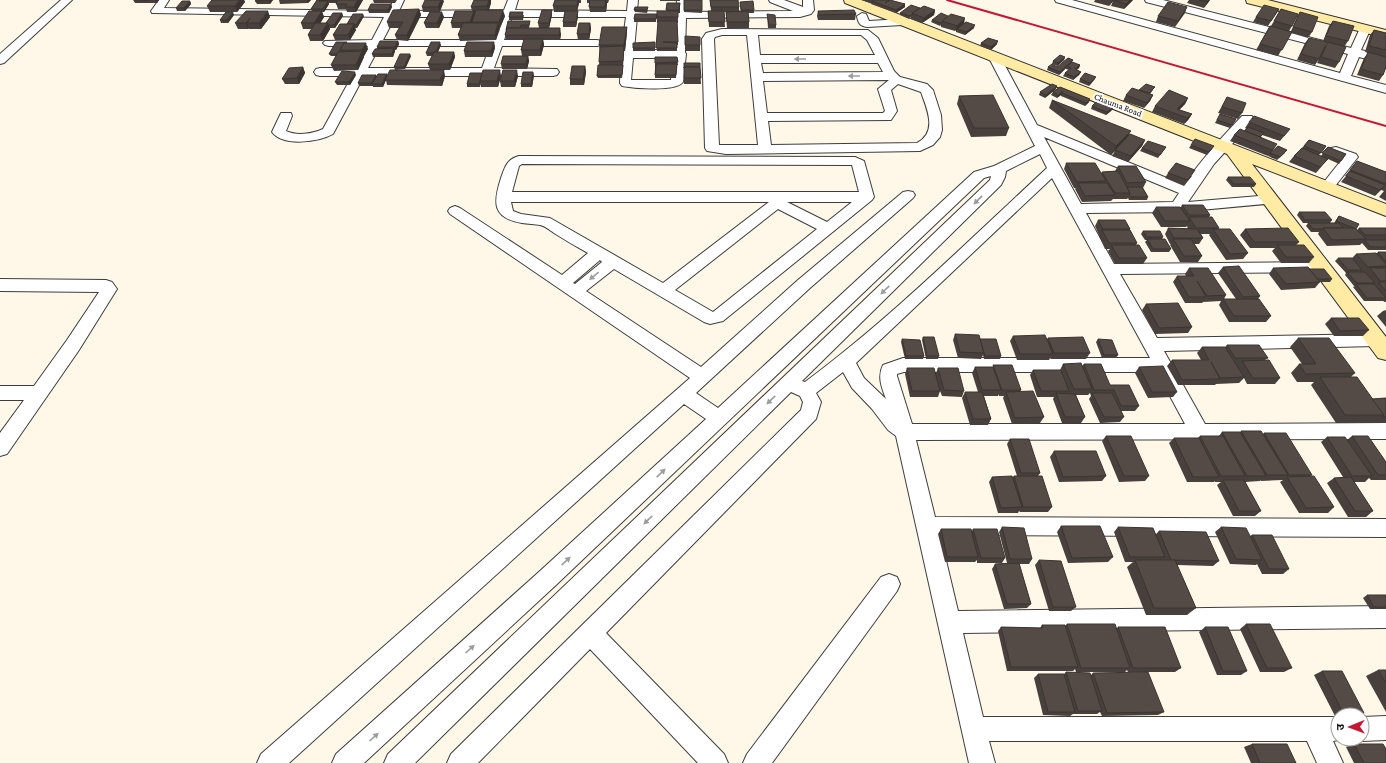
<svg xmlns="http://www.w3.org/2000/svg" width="1386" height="763" font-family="'Crimson Pro','Noto Sans Devanagari',serif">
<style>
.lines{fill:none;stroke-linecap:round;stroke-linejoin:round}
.street-casing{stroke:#3d3d3d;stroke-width:2}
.secondary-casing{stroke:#2c2c2c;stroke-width:2}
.street{fill:#fff;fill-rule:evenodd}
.secondary{fill:#ffeba3;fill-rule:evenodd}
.rail{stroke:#c61632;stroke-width:2}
.wall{fill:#48403c}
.shaded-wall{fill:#3b3431}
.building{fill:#544a46;stroke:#3b3431}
.oneway{fill:#9d9d9d}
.labels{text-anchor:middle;stroke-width:4;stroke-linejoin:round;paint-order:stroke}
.far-street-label{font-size:9px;fill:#0a0a0a;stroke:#fff}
</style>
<rect width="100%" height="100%" fill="#fff8e8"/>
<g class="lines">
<g class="street-casing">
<g id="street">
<polygon points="61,0 72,0 4,63 0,64 0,54"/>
<path d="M159 0H169L164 8 388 11 394 0H404L399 11 504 10 508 0H518L515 10 627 11 628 0H638L637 11 676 12 677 0H687V12L793 11 770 2 769 0H784L803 7V0H813L814 10 811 14 800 17 686 18 685 52 686 54 683 82C676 92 633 88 622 86L620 83 621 54 626 17H512L504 40H597L601 41 603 43 601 45 597 46H502L494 68 557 69 559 72 557 75 553 76H364L333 134C319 142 283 147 272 132L281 113H291L292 116 286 131C296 136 313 134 323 129L352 76H320L316 75 314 72 316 69 320 68H356L368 46H329L325 45 323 43 325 41 372 40 384 17 152 13 151 11ZM395 17H502L493 40H383ZM637 17 675 18 673 50H634ZM380 46H490L482 68H368ZM633 58H673L671 80H631Z"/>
<polygon points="1055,0 1072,0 1340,73 1348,54 1146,2 1145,0 1163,0 1351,48 1361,26 1369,26 1371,28 1361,50 1386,56 1386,64 1359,57 1351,76 1386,85 1386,93 1056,2"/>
<path d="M862 13 866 14 869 21 902 19 908 22 902 25 867 27C860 26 858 23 857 16Z"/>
<path d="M722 29 868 30 878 38 894 71 900 77 927 84 933 90 941 115 942 130 940 137 933 145 920 151 726 154 707 151 705 148 702 39 706 33ZM722 35H747L758 145H719L714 39 715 37ZM758 35H861L867 40 875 55H760ZM761 63H878L883 72 763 73ZM889 80 878 89 885 111 883 113H767L763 81ZM898 84 921 92C927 109 938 132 917 143L771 145 768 121 891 120 897 111 891 90Z"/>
<path d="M995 54 999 56 1001 58 1037 125 1184 185C1201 160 1221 138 1242 116H1252L1253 119 1252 122 1214 164 1188 202 1271 195 1276 197 1278 200 1276 203 1179 212 1086 213 1114 264 1322 262 1328 263 1330 267 1328 271 1322 272 1120 274 1157 338 1376 334 1382 335 1385 340 1382 345 1376 346 1164 351 1205 424 1386 423V439L916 440 935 517 1386 519V537L940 535 958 611 1386 606V628L963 633 983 717H1338V739H1344L1333 741 1343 763H1317L1307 741H989L995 763H969L896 436 888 430 872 409 852 388 843 372 816 393 821 402 816 419 606 633 724 754 728 763H698L590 649 478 763H447L451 754 801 410 803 402 800 396 791 392 415 763H384L388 754 990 180 991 176 984 178 556 585 364 763H332L336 754 540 571 706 419 684 404 289 763H257L261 754 690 378 450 214 448 211 450 208 455 206 460 208 562 275 588 253C577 247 565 240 554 233 550 230 545 226 540 225 535 224 528 224 522 223 492 218 493 203 501 178 505 167 507 159 519 156L855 157 864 161 874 197 872 200 723 321 710 324 704 322 614 269 586 291 701 367 798 280 903 192 908 191 913 192 915 195 913 198 810 288 696 393 718 408 974 172 994 166 1035 146 989 58 991 56ZM1044 137 1179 193 1173 202 1081 204ZM1040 154 1047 168C968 241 891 318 805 382L802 381 1001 185 1005 177 1006 171ZM522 164 852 165 859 192H512L519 166ZM1052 178 1150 358H903L883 365C877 377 882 388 886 399L864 378 856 363ZM511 202H769L663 283 550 218 521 214 513 211ZM787 202H852L827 222ZM778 209 817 229 713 312 675 290ZM600 260 602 262 575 284 573 283ZM904 372H1157L1185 424H912L897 376V374Z"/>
<polygon points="1336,147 1356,154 1358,157 1332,190 1327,191 1322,190 1320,187 1343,158 1331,154 1329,151 1331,148"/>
<polygon points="0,279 106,280 112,282 117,289 79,350 7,454 0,456 0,433 24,400 0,400 0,386 34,386 67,340 99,292 0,291"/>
<polygon points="889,574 897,577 900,584 897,591 772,763 743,763 747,754 881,577"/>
<polygon points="1386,716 1386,740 1362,741 1356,739 1362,739 1362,717"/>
</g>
</g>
<g class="secondary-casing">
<g id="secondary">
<polygon points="844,0 862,0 1386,204 1386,216 1252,164 1386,337 1386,360 1378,358 1227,154 845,3"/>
<polygon points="1246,0 1268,0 1386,30 1386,38 1247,3"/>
</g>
</g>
<use href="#street" class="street"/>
<use href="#secondary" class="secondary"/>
<polyline class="rail" points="947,0 1386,126"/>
</g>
<g class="wall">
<polygon points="159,0 157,3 135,3 134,1"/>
<polygon points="212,0 244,0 245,2 237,12 210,12 207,6"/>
<polygon points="256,0 273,0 270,4 257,4 255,1"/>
<polygon points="279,0 311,0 308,3 280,4"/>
<polygon points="317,0 363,0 356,12 347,12 346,9 338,9 336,3 329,3 329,4 324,12 322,12 324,17 320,23 326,23 342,13 343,16 335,28 330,28 330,29 323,41 310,41 308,35 312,29 303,29 301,23 312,11 311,9"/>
<polygon points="373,0 397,0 395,3 374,3"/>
<polygon points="555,0 581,0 581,3 579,3 577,11 578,16 576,27 563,27 563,22 565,12 554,12 553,6"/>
<polygon points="587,0 609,0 608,3 607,3 606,12 590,12 589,7 590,3 587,3"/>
<rect x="660" y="0" width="20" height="1"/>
<polygon points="684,0 702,0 702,13 684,12"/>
<polygon points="710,0 739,7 739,11 741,11 740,2 754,10 754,13 748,13 749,22 749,28 727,28 726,17 726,12 724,12 725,27 709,27 708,11 711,11"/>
<polygon points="861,0 890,0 890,1 905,4 905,7 896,13 871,4 872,3 871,3"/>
<polygon points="1095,0 1133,0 1124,9 1111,6 1113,1 1109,6 1094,2"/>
<polygon points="1189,0 1210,0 1204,8 1187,3"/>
<polygon points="190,1 191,4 185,11 177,11 176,8"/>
<polygon points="444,1 440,12 444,17 439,28 426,28 424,23 430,12 423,12 422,7"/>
<polygon points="491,3 489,10 505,16 500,28 499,28 496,40 460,41 458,35 461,28 452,28 451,23 472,11 471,7"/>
<polygon points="667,3 680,3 680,13 678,13 678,23 677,23 678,45 677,45 677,51 657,51 658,23 657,23 657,17 666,11"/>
<polygon points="391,4 392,7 389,13 369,13 368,10"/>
<polygon points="1187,7 1175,27 1156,22 1158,16"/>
<polygon points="920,8 935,10 934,15 922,23 911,19 911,17 909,19 900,15 900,13"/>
<polygon points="419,9 421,15 408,41 397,40 395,35 399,28 389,28 387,22"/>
<polygon points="1279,9 1268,26 1253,22 1256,17"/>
<polygon points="1281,9 1292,26 1289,31 1291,31 1297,18 1300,12 1312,32 1308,38 1291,33 1278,56 1256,50 1267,31 1271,26"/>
<polygon points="634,10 648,10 647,13 635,12"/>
<polygon points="818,11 856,14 855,20 818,20 817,16"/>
<polygon points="657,14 656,22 634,22 634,19"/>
<polygon points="767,14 776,25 776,28 768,28"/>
<polygon points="234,15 228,23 221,23 220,20"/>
<polygon points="524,15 523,20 509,20 509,17"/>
<polygon points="552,15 549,28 561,34 560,40 543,40 544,45 541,56 528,56 529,61 527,69 502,69 501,64 522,56 521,50 524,40 506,40 505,35 506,32 506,30 530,21 530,23 529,28 539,28 538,23"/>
<polygon points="364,16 357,28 355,28 356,30 350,40 335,40 333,35 347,24"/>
<polygon points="270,17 261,29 249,29 249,28 248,29 238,29 235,23"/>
<polygon points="932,20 964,23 974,28 965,35 956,32 956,30 955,31 941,27 941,25 940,26 931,22"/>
<polygon points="1333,21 1348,41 1344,47 1339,62 1335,68 1317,63 1319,59 1315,65 1297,60 1305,43 1309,38 1324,48 1328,43 1323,41 1329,26"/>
<polygon points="590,23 591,29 589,40 578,40 577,34"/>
<polygon points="627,27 627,32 625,51 624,51 623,68 622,78 598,78 597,76 599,65 600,51 599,45"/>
<polygon points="1374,30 1386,33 1386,67 1383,75 1379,81 1357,75 1364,58 1368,53 1365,52 1370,35"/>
<polygon points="700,37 700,51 685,51 685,45"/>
<polygon points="398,41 399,44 396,50 395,50 395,51 393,57 373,57 372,54 377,48 377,47"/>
<polygon points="347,42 347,43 368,49 364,56 364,57 358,70 334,71 331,65 336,56 331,56 329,54"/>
<polygon points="494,42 495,48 492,57 465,57 464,51"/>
<polygon points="655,42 655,51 633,51 633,48"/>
<polygon points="981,43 997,44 991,50 980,46"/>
<polygon points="441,45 438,52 454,52 455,57 450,70 430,70 428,64 432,56 427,56 426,53"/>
<polygon points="411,56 405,69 395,70 394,67"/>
<polygon points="655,57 677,57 678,65 677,65 676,78 655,78"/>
<polygon points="1065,57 1064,60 1057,66 1052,64 1053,61"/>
<polygon points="1073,60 1072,62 1080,65 1079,68 1076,70 1081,72 1079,75 1073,80 1063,76 1065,73 1069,70 1066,69 1066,68 1059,75 1047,70 1048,67 1057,67"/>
<polygon points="684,63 700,67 701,84 684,84"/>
<polygon points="585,66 586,72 584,85 570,85 570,79"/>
<polygon points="303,67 305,73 299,84 285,84 282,79"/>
<polygon points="387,74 387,76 445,76 442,86 387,85 386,80 383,87 373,87 373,85 373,86 359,86 358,83 376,75 376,76"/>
<polygon points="356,75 350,85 337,85 335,82"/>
<polygon points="534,75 532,87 521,87 521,84"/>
<polygon points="501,76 498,87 481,87 480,84 480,87 467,87 467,84"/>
<polygon points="518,76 515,87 501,87 500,81"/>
<polygon points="1096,77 1094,80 1089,86 1079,82 1080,79"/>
<polygon points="1060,87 1090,99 1089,102 1085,106 1061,96 1061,95 1057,98 1051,95 1053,92"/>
<polygon points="1056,89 1045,98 1039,95 1040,92"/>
<polygon points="1139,90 1153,90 1150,94 1153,95 1150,101 1144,108 1123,101 1126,95"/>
<polygon points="959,96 1009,128 1006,136 971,137 957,104"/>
<polygon points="1227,97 1242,113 1238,119 1218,113"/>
<polygon points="1188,98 1185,104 1179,110 1192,114 1188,120 1184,124 1152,112 1155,106"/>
<polygon points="1052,100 1128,137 1145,140 1142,146 1128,162 1112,156 1115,151 1111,155 1049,108"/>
<polygon points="1092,106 1113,108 1111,111 1106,115 1091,109"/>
<polygon points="1220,114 1236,119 1230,128 1215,123"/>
<polygon points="1249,122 1285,135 1280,141 1262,135 1261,137 1273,150 1268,156 1230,141 1234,135 1245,131 1247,129 1245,128"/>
<polygon points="1309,140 1326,146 1319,155 1321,156 1328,147 1346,154 1339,164 1328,159 1316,173 1289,162 1294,156 1302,148"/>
<polygon points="1191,145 1212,149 1207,155 1189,148"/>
<polygon points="1166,147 1158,158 1140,151 1142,148"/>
<polygon points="1270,153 1285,153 1277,160 1268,156"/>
<polygon points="1357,161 1386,172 1386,201 1379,197 1384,191 1381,190 1375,196 1341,182 1346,176 1345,176"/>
<polygon points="1066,163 1101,174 1102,172 1115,171 1118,166 1146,182 1143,188 1148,197 1147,200 1129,200 1128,198 1127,199 1113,199 1111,201 1082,202 1075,189 1076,188 1074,188 1064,169"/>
<polygon points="1168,173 1192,176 1184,186 1165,178"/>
<polygon points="1228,177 1256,184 1254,187 1232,187 1226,180"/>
<polygon points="1182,205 1210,215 1209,217 1219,228 1218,229 1248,253 1243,259 1226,260 1209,235 1210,234 1201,234 1203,238 1199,244 1194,244 1202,256 1198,262 1180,262 1170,245 1171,244 1170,244 1165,234 1168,228 1188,229 1187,226 1186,227 1161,227 1152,213 1156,207 1181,207"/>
<polygon points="1299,212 1332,220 1330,223 1334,223 1339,216 1357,230 1359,228 1386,228 1386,250 1368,250 1362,243 1360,245 1327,246 1318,234 1319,232 1311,232 1306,226 1308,223 1309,223 1303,223 1297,215"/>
<polygon points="1098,220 1130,229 1130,230 1137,243 1136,245 1147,258 1143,264 1115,264 1108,251 1110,249 1105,249 1099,236 1099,235 1095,226"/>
<polygon points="1245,229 1299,242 1296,245 1314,257 1309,263 1281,263 1272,251 1275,248 1250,248 1240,235"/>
<polygon points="1143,231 1163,237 1162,239 1171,249 1169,252 1151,252 1145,242 1147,240 1145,240 1141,234"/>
<polygon points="1378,252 1386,252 1386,302 1385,302 1383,301 1364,301 1353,287 1355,286 1354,286 1345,275 1346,273 1335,261 1338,258 1352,258 1356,254 1376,254"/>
<polygon points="1223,267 1260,296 1258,299 1271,316 1266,322 1229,322 1219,305 1221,301 1203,302 1202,303 1185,303 1173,282 1177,276 1186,276 1185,274 1189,268 1226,295 1224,299 1236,299 1218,273"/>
<polygon points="1273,268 1309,269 1332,279 1330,282 1320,282 1315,288 1281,290 1269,274"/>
<polygon points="1146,304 1192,327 1188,333 1155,334 1142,310"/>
<polygon points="1386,310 1386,327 1377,316 1383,311"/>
<polygon points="1331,318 1369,330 1363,336 1334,336 1325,324"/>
<polygon points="955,334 980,339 1001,356 1000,359 984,359 983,355 981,359 958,358 953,340"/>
<polygon points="1013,336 1047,339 1048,338 1090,353 1086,359 1051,359 1050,358 1049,360 1017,360 1010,341"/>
<polygon points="923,337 939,356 938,359 926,359 922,340"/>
<polygon points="1298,338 1355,373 1351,377 1372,399 1386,398 1386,423 1376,423 1375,422 1374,423 1336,423 1311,385 1314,382 1297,382 1291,373 1299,364 1302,364 1290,347"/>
<polygon points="902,339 924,356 923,359 905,359 901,342"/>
<polygon points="1098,339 1118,355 1116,358 1102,358 1096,342"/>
<polygon points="1227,345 1268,358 1265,360 1280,378 1275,384 1247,384 1244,378 1239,383 1216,384 1215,385 1178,385 1167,366 1172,360 1201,360 1197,353 1202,347 1225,347"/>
<polygon points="1063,364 1082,366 1084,364 1110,385 1139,406 1135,411 1121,411 1124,417 1120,422 1100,423 1089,399 1091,396 1090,393 1088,395 1076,395 1085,417 1081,423 1062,423 1053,399 1054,397 1037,397 1030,375 1033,370 1060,370"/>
<polygon points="993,365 1021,390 1020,392 1044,417 1040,423 1012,424 1003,398 1004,396 999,396 999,394 998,396 984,396 991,419 988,425 970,425 962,398 965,392 978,392 972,373 975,367 993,367"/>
<polygon points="1139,367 1177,392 1173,397 1148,398 1135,373"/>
<polygon points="907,368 936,373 938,368 964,391 962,397 942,396 940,391 938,397 910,397 905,374"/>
<polygon points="1241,431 1263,434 1264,433 1312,475 1310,476 1334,507 1328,513 1299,513 1280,482 1283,480 1282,480 1261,481 1261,480 1260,481 1245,482 1261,511 1255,516 1233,516 1217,485 1221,482 1215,482 1215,481 1214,482 1187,482 1169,443 1174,438 1198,438 1200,436 1219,436 1222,432 1240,432"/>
<polygon points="1106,436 1149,476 1145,481 1119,482 1102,441"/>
<polygon points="1352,436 1386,462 1386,480 1371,480 1369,478 1365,482 1353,482 1373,511 1366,517 1348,517 1327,483 1334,478 1343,477 1321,442 1327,437 1347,440"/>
<polygon points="1010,439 1040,473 1038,476 1052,507 1048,512 1020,512 1019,511 1018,513 998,513 989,482 992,477 1012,478 1014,476 1017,476 1007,444"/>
<polygon points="1054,451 1106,476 1102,481 1059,482 1050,457"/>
<polygon points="1061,526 1113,557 1108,562 1068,563 1057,532"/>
<polygon points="1002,527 1032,559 1029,564 1019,564 1031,604 1027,608 1004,609 992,569 995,564 1007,563 999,532"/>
<polygon points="1118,527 1156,534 1159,531 1219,561 1213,566 1177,565 1196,608 1187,615 1146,615 1127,567 1133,562 1125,562 1114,532"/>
<polygon points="1221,527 1250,536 1252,535 1289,569 1283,574 1262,574 1257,564 1256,565 1230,564 1215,532"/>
<polygon points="941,529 972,531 973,529 1005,558 1002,563 977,563 977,560 975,562 945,562 938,534"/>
<polygon points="1039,560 1076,607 1071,611 1049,611 1035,565"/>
<polygon points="1367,595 1386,595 1386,609 1370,609 1363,598"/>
<polygon points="1067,624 1116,629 1118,627 1181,668 1175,672 1128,672 1127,670 1125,672 1076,672 1075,669 1073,671 1007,671 998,631 1001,627 1040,628 1042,625 1065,626"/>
<polygon points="1246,624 1292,668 1284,672 1260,672 1240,629"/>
<polygon points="1205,627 1247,671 1241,675 1217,675 1199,632"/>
<polygon points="1378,670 1386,670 1386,712 1366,676"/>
<polygon points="1322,671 1364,713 1358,715 1338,715 1338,716 1335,716 1314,675"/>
<polygon points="1066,672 1091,675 1093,673 1164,712 1158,715 1102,716 1100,712 1097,714 1073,714 1070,716 1043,715 1034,678 1038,674 1064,674"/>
<polygon points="1252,744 1296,763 1251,763 1244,747"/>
<polygon points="1354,744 1386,763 1354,763 1346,747"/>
</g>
<g class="shaded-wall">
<polygon points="155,0 159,0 157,3"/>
<polygon points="240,0 244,0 245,2 237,12 235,6"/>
<polygon points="270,0 273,0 270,4 269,1"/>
<polygon points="307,0 311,0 308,3"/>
<polygon points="326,0 329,0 327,1 329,4 324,12 319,1"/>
<polygon points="358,0 363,0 356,12 354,7"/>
<polygon points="441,0 443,0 444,1 439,12 438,7"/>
<polygon points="489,0 491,0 491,3 488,12 487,6"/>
<polygon points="578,0 579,3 577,12 577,6"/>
<polygon points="606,0 607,4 606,12 605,7"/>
<polygon points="1112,0 1114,0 1109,6"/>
<polygon points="1130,0 1133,0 1124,9 1126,4"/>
<polygon points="1209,0 1210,0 1204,8 1207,2"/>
<polygon points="190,1 191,4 185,11 184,8"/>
<polygon points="391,4 392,7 389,13 388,10"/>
<polygon points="905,4 905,7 896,13 896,10"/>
<polygon points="1187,7 1185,13 1175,27 1178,21"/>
<polygon points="419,9 421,15 408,41 407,35"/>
<polygon points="503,10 505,16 500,28 499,22"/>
<polygon points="552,10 552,15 549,28 549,23"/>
<polygon points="935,10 934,15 922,23 924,18"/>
<polygon points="268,11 270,17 261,29 259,23"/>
<polygon points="322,11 324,17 317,29 314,23"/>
<polygon points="474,11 476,17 472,22 473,25 472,28 470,22"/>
<polygon points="578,11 578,16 576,27 576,22"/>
<polygon points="233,12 234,15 228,23 227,20"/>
<polygon points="442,12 444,17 439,28 437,23"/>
<polygon points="342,13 343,16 335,28 334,25"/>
<polygon points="363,14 364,16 357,28 356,25"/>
<polygon points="250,18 247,23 249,28 248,29 246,23"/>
<polygon points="965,18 964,24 957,29 955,31 957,26"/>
<polygon points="328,23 330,29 323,41 320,35"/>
<polygon points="498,23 500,29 496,40 495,35"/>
<polygon points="590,23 591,29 589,40 589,34"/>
<polygon points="354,24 356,30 350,40 348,35"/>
<polygon points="975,25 974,28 965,35 966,32"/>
<polygon points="627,27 627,32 625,51 624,45"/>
<polygon points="560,28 561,34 560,40 559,35"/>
<polygon points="543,39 544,45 541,56 540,50"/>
<polygon points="398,41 399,44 396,50 395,47"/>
<polygon points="998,41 997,44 991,50 991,47"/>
<polygon points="440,42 441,45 436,56 435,53"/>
<polygon points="494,42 495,48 492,57 491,51"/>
<polygon points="366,43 368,49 364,56 364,57 358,70 356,65 362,52 362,50"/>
<polygon points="394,48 395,51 393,57 392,54"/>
<polygon points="454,52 455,57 450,70 449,64"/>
<polygon points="410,54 411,56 405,69 404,67"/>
<polygon points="528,56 529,61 527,69 526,64"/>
<polygon points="1065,57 1064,60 1057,66 1058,63"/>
<polygon points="1073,60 1067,66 1066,68 1059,75 1060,72"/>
<polygon points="1080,65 1079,68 1074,72 1075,69"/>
<polygon points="585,66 586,72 584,85 583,79"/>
<polygon points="303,67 305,73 299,84 297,78"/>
<polygon points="444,70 445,76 442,86 440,80"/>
<polygon points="500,70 501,76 498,87 497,81"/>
<polygon points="517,70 518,76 515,87 514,81"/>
<polygon points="355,72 356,75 350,85 349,82"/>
<polygon points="533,72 534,75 532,87 531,84"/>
<polygon points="1081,72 1079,75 1073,80 1074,77"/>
<polygon points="387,74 388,76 385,80 386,80 383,87 382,84"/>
<polygon points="376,75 377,77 372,84 373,86 372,83"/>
<polygon points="1096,77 1094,80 1089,86 1090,83"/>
<polygon points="1057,86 1056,89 1045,98 1046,95"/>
<polygon points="1063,91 1061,95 1057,98 1058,95"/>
<polygon points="1153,95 1150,101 1144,108 1147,103"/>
<polygon points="1188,98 1185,104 1174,115 1177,109"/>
<polygon points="1090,99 1089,102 1085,106 1086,103"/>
<polygon points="1113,108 1111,111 1106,115 1107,112"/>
<polygon points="1192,114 1188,120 1184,124 1187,118"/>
<polygon points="1131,131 1126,140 1115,150 1111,155 1116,146"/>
<polygon points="1145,140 1142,146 1128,162 1131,156"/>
<polygon points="1277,144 1273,150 1268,156 1272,150"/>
</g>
<g class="building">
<polygon points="134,0 156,0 134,1"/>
<polygon points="212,0 240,0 235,6 207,6"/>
<polygon points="256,0 270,0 269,1 255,1"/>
<polygon points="317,0 326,0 319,1 328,1 323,9 311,9"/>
<polygon points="328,0 338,0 338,1 327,1"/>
<polygon points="338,0 358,0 354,7 345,7 347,4 336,4"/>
<polygon points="425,0 441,0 438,7 422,7"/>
<polygon points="474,0 489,0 487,6 471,7"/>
<polygon points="555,0 578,0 577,6 553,6"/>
<polygon points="590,0 606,0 605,7 589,7"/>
<rect x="684" y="0" width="18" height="10"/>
<polygon points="710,0 738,0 739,7 711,7"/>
<polygon points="873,0 889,0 885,3 890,0 905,4 896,10 872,1"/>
<polygon points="1114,0 1130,0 1126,4"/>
<polygon points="1199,0 1209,0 1207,2"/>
<polygon points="182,1 190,1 184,8 176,8"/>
<polygon points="753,1 754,10 741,10 740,2"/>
<polygon points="1168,2 1187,7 1178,21 1158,16"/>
<polygon points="667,3 680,3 679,10 666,10"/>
<polygon points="371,4 391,4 388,10 368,10"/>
<polygon points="911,5 920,8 912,13 913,14 910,16 900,13"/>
<polygon points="1264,5 1279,9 1271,21 1256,17"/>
<polygon points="924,6 935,10 924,18 912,13"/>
<polygon points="635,7 648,7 647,10 634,10"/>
<polygon points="419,9 407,35 395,35 403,22 387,22 393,10"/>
<polygon points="1281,9 1298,14 1292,26 1274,21"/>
<polygon points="476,10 503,10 499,22 472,22"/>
<polygon points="542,10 552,10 549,23 538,23"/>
<polygon points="854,10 856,14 819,15 818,11"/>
<polygon points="246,11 268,11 259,23 247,23 250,18 246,23 235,23"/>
<polygon points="309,11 322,11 314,23 301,23"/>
<polygon points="455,11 474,11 470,22 451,23"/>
<polygon points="565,11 578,11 576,22 563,22"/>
<rect x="657" y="11" width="21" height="6"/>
<polygon points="708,11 724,11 725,22 709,22"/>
<polygon points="748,11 749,22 727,22 726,12"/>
<polygon points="226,12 233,12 227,20 220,20"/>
<polygon points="430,12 442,12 437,23 424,23"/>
<polygon points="510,12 523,12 522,17 509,17"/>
<polygon points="1300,12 1318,17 1312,32 1293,27"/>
<polygon points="333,13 342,13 334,25 328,25 328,23 326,23"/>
<polygon points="941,13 948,16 941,23 932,20"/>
<polygon points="353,14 363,14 356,25 354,25 354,24 347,24"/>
<polygon points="635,14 657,14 656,19 634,19"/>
<polygon points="767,14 775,15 776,25 769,25"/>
<polygon points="951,14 965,18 957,26 942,21"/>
<polygon points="508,21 530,21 529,25 521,25 520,28 507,28 507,30 506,30"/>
<polygon points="658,21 677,21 678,42 663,42 677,43 677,48 656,48"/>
<polygon points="1333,21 1354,26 1348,41 1326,36"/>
<polygon points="966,22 975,25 966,32 957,29"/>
<polygon points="315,23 328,23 320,35 308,35"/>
<polygon points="463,23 498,23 495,35 458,35"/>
<polygon points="579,23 590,23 589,34 577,34"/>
<polygon points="340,24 354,24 348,35 333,35"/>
<polygon points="1270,26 1292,32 1282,50 1260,44"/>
<polygon points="602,27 627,27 624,45 599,45"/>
<polygon points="507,28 560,28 559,35 505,35"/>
<polygon points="1374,30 1386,33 1386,50 1369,46"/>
<polygon points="685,36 700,37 700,45 685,45"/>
<polygon points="988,38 998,41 991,47 981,43"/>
<polygon points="1309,38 1327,42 1319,59 1301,54"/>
<polygon points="524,39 543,39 540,50 521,50"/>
<polygon points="380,41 398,41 395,47 377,47"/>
<polygon points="336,42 347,42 346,43 344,43 340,50 340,52 338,52 337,54 329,54"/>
<polygon points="431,42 440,42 436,52 434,52 433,53 426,53"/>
<polygon points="467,42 494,42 491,51 464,51"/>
<polygon points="655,42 655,48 633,48 633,43"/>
<polygon points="1328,42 1346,47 1339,62 1321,57"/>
<polygon points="344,43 366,43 362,50 340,50"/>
<polygon points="624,46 623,61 599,62 600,47"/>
<polygon points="394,48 392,54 372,54 375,49"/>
<polygon points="362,51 356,65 331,65 338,52"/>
<polygon points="434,52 454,52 449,64 428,64"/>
<polygon points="1368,52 1386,57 1386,67 1383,75 1361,69"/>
<polygon points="400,54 410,54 404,67 394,67"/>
<polygon points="1060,55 1065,57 1058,63 1053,61"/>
<polygon points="503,56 528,56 526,64 501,64"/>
<polygon points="655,57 677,57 678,62 655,63"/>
<polygon points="1068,58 1073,60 1060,72 1048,67 1052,64 1057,67"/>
<polygon points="1072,62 1080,65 1075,69 1081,72 1074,77 1065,73 1071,68 1067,66"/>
<polygon points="684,63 700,63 700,67 684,67 684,68"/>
<polygon points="656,64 677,64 676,75 655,75"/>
<polygon points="598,65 623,65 622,75 597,76"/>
<polygon points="572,66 585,66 583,79 570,79"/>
<polygon points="303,67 297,78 282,79 289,68"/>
<polygon points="684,67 700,67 701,78 684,78"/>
<polygon points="390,70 444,70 440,80 385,80"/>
<polygon points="483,70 500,70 497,81 480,81"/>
<polygon points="503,70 517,70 514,81 500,81"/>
<polygon points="342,71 355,72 349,82 335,82"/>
<polygon points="523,72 533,72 531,84 521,84"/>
<polygon points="470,73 482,73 479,84 467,84"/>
<polygon points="1085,73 1096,77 1090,83 1080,79"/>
<polygon points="378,74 387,74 382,84 372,84"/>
<polygon points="362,75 376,75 372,83 358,83"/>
<polygon points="1052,84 1057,86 1046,95 1040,92"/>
<polygon points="1146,84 1155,87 1149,93 1139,90"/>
<polygon points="1060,87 1090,99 1086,103 1062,93 1063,91 1058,95 1053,92"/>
<polygon points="1132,88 1153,95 1147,103 1126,95"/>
<polygon points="1169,90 1188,98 1177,109 1192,114 1187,118 1155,106"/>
<polygon points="993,95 1009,128 974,128 959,96"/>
<polygon points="1227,97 1246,103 1242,113 1222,107"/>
<polygon points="1052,100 1131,131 1116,146"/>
<polygon points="1097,101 1113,108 1107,112 1092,106"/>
<polygon points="1220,114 1236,119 1232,125 1217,120"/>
<polygon points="1254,116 1290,129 1284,136 1249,122"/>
<polygon points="1248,127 1264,133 1260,137 1245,131"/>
<polygon points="1240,129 1277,144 1272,150 1234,135"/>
<polygon points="1130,134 1145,140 1131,156 1115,150"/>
<polygon points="1195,139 1214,146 1209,152 1191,145"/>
<polygon points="1309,140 1326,146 1321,153 1304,146"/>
<polygon points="1148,141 1166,147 1160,155 1142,148"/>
<polygon points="1278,146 1287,150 1280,157 1270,153"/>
<polygon points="1328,147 1346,154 1341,161 1322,153"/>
<polygon points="1302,148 1328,159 1320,167 1294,156"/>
<polygon points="1357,161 1386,172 1386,184 1350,170"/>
<polygon points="1066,163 1095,163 1106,181 1077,182"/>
<polygon points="1176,163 1195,170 1188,180 1168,173"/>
<polygon points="1118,166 1136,166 1146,182 1127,183"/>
<polygon points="1118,171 1130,193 1115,193 1102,172"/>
<polygon points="1350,171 1385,185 1380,190 1346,176"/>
<polygon points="1228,177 1250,177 1256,184 1234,184"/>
<polygon points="1078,183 1107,183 1115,195 1085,196"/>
<polygon points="1127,187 1142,187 1148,197 1131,197 1129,195 1130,193"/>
<polygon points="1182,205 1203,205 1210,215 1189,215"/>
<polygon points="1156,207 1180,207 1190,221 1165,221"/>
<polygon points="1299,212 1325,212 1332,220 1305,220"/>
<polygon points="1339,216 1359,224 1356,229 1336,221"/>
<polygon points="1189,217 1212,217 1219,228 1196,228"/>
<polygon points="1098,220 1125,220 1130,229 1103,229"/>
<polygon points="1308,223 1339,223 1343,228 1323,228 1322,229 1313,229"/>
<polygon points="1168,228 1197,229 1203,238 1174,238"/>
<polygon points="1288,228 1299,242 1254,242 1245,229"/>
<polygon points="1323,228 1355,228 1366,239 1332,240"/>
<polygon points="1359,228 1386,228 1386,235 1365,235"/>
<polygon points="1213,229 1230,229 1248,253 1230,254"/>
<polygon points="1102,230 1130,230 1137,243 1109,243"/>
<polygon points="1143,231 1160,231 1163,237 1146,237"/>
<polygon points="1147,239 1165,239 1171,249 1153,249"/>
<polygon points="1173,239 1191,239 1202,256 1184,256"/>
<polygon points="1364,240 1386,240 1386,247 1371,247"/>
<polygon points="1111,245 1139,245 1147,258 1119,258"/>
<polygon points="1277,245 1304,245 1314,257 1286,257"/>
<polygon points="1378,252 1386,252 1386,262"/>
<polygon points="1376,253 1386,264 1386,266 1368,267 1356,254"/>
<polygon points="1338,258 1352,258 1362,270 1348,270"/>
<polygon points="1239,266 1260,296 1243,297 1223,267"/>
<polygon points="1308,267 1320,282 1286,284 1273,268"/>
<polygon points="1189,268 1208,268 1226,295 1207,296 1197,281 1206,297 1189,297 1177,276 1194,276"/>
<polygon points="1370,268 1386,268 1386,281 1380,281"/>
<polygon points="1309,269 1324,269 1332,279 1318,279"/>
<polygon points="1347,272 1365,272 1375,283 1357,283"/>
<polygon points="1378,282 1386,282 1386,291"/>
<polygon points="1356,284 1374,284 1386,298 1367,298"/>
<polygon points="1223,299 1259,299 1271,316 1234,316"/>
<polygon points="1178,303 1192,327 1159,328 1146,304"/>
<polygon points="1331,318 1359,318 1369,330 1340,331"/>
<polygon points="955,334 979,335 984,353 960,352"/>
<polygon points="1045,335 1053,354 1020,354 1013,336"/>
<polygon points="923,337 934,337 939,356 927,356"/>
<polygon points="1083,337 1090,353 1054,353 1048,338"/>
<polygon points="1298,338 1329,338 1355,373 1306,374 1299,364 1316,364"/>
<polygon points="902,339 920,340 924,356 906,356"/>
<polygon points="980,339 996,339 1001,356 985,356"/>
<polygon points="1098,339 1112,340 1118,355 1104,355"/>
<polygon points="1227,345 1259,345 1268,358 1235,358"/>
<polygon points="1202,347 1225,347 1244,377 1220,378 1211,362 1220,379 1182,380 1172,360 1209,360"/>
<polygon points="1269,360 1280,378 1253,378 1242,361"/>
<polygon points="1081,363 1092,389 1074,389 1063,364"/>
<polygon points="1084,364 1101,364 1110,385 1129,385 1139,406 1121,406 1114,390 1094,390"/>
<polygon points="993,365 1012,365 1021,390 1002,390"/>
<polygon points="1163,366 1177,392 1152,392 1139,367"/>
<polygon points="975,367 993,367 1001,390 982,390"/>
<polygon points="907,368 934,368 940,391 912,391"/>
<polygon points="938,368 958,368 964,391 944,390"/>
<polygon points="1033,370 1061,370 1069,391 1041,391"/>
<polygon points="1320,377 1357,377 1384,415 1345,415"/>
<polygon points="1033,391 1044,417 1015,418 1006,392"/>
<polygon points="965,392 982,392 991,419 973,419"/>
<polygon points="1056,393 1075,394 1085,417 1065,417"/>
<polygon points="1092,393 1112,393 1124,417 1104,417"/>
<polygon points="1386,398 1386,417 1382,417 1382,416 1384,415 1372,399"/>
<polygon points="1241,431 1261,431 1288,475 1267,475"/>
<polygon points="1222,432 1240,432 1266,476 1247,476"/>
<polygon points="1264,433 1286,433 1312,475 1289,475"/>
<polygon points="1106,436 1131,436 1149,476 1124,476"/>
<polygon points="1200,436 1223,436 1245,476 1221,476"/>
<polygon points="1352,436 1368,436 1386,462 1386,475 1378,475"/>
<polygon points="1327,437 1345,437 1372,476 1352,476"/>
<polygon points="1174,438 1199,438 1219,477 1193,477"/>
<polygon points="1010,439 1029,439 1040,473 1021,473"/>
<polygon points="1054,451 1096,451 1106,476 1063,477"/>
<polygon points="1012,476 1022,507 1001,508 992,477"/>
<polygon points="1014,476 1042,476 1052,507 1023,507"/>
<polygon points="1314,476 1334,507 1306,508 1287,477"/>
<polygon points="1351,477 1373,511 1355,511 1334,478"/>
<polygon points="1223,480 1244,480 1261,511 1239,511"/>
<polygon points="1061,526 1100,526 1113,557 1072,558"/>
<polygon points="1002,527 1024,528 1032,559 1010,559"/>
<polygon points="1118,527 1153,528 1165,557 1130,557"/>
<polygon points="1221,527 1246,528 1262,560 1236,559"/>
<polygon points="941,529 971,529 978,557 947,557"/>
<polygon points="973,529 997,529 1005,558 981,558"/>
<polygon points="1159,531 1206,532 1219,561 1171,560"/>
<polygon points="1252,535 1272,535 1289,569 1269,569"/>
<polygon points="1039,560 1061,561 1076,607 1053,607"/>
<polygon points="1135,560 1175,560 1196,608 1154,608"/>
<polygon points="1019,563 1031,604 1007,604 995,564"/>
<polygon points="1367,595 1386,595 1386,607 1374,607"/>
<polygon points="1067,624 1115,624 1130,668 1081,668"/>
<polygon points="1246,624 1270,624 1292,668 1267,668"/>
<polygon points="1042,625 1065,625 1078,667 1011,667 1001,627 1043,628"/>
<polygon points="1118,627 1165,627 1181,668 1133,668"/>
<polygon points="1205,627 1228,627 1247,671 1223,671"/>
<polygon points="1378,670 1386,670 1386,683"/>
<polygon points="1322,671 1342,671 1364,713 1343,713"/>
<polygon points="1066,672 1090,673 1102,711 1078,711"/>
<polygon points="1148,672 1164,712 1107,713 1093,673"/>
<polygon points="1038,674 1064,674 1075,712 1048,712"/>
<polygon points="1252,744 1287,744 1296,763 1260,763"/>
<polygon points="1354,744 1383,744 1386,749 1386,763 1364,763"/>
</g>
<defs><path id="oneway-solid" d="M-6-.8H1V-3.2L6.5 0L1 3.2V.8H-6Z"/></defs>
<g class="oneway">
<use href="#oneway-solid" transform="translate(800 59) rotate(-180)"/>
<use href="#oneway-solid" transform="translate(854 76) rotate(180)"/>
<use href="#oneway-solid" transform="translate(978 200) rotate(136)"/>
<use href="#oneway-solid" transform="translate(594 276) rotate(141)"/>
<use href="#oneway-solid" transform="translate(885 290) rotate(136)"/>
<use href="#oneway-solid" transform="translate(771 400) rotate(136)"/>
<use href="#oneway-solid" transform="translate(661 473) rotate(-43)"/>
<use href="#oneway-solid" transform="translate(648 520) rotate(136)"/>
<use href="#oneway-solid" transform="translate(566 561) rotate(-43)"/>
<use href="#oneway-solid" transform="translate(470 649) rotate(-42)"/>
<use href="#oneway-solid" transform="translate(374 737) rotate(-42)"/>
</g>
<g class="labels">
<g class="far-street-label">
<text transform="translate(1118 105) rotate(21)" y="3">Chauma Road</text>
</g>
</g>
<g transform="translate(1350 727) rotate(269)"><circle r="19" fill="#ffffff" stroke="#9d9d9d"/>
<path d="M0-3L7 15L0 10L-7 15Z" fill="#c61632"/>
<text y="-6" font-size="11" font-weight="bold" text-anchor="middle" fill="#0a0a0a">उ</text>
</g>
</svg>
